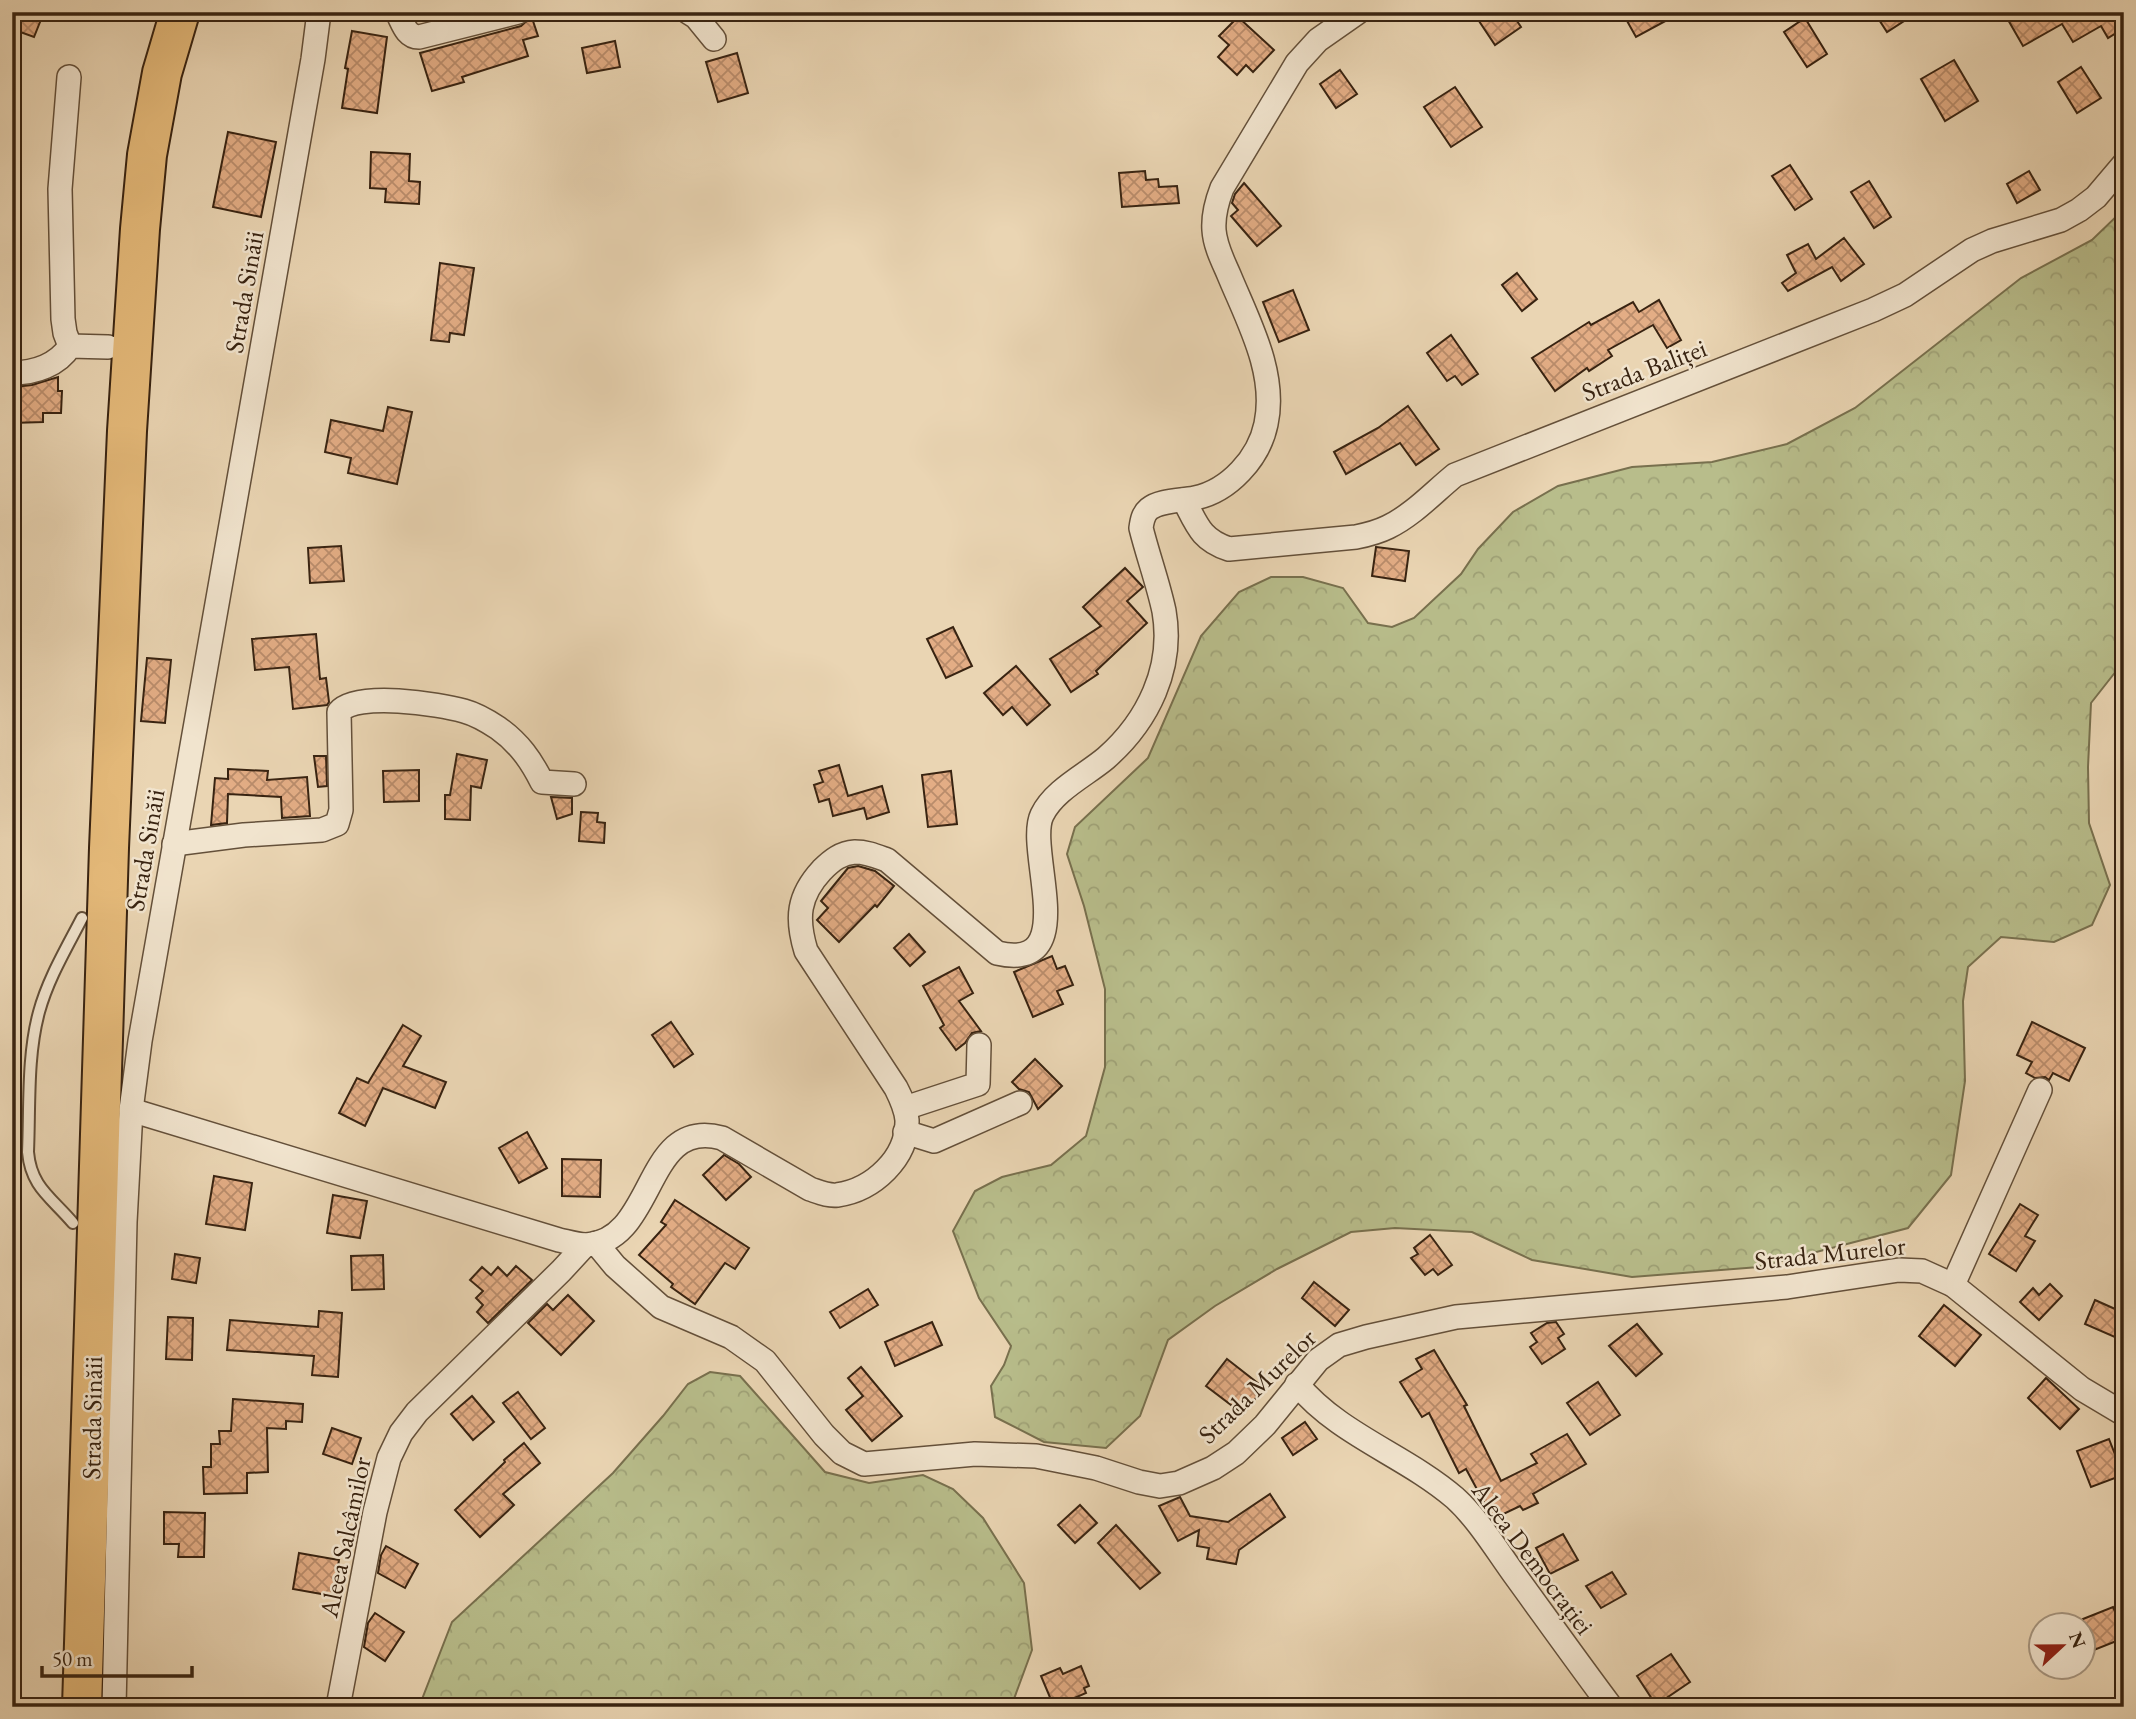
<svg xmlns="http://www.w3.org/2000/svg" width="2136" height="1719" font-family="'EB Garamond',serif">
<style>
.forest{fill:url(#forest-crowns);stroke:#78704e;stroke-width:2}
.building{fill:url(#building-cross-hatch);stroke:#382311;stroke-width:2}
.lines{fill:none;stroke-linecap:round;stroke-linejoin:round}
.lane-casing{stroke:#64503a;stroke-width:14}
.street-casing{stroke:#64503a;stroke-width:26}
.highway-casing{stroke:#382311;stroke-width:42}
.lane{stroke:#f1e4ce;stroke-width:10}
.street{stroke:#f1e4ce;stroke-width:23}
.highway{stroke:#e5ba7a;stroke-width:38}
.labels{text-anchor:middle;stroke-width:5;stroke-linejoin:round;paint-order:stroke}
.street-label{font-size:26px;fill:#382311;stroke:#f1e4ce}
</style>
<defs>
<pattern id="forest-crowns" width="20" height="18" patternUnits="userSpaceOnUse" patternTransform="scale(1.75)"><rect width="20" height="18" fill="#b8bd8b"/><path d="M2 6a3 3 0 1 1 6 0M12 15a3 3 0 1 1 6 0" fill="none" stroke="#9fa277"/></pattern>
<pattern id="building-cross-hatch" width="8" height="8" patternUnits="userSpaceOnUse" patternTransform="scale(1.75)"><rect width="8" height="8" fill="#e3ad85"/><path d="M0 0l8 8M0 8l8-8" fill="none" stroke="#b98c6b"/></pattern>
</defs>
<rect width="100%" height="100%" fill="#ead5b3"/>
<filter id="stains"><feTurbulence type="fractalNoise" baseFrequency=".00286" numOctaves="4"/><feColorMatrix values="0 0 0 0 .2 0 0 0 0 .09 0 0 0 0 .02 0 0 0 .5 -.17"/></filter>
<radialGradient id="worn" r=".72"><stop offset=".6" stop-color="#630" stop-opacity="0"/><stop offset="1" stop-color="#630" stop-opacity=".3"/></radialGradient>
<g class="forest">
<polygon points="2124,209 2124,661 2091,703 2088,767 2089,823 2110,885 2092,925 2054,942 2001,937 1968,967 1963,1001 1965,1081 1951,1175 1908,1228 1759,1267 1632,1277 1532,1260 1472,1232 1395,1228 1351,1232 1277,1269 1215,1306 1168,1340 1140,1416 1106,1448 1044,1442 995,1417 991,1386 1004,1365 1011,1346 979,1298 953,1231 975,1191 1002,1177 1051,1165 1086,1136 1105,1067 1105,989 1084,906 1067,854 1075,827 1148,758 1201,636 1239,592 1271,577 1303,577 1343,588 1368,623 1392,627 1414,618 1461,574 1478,549 1513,512 1558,486 1632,467 1712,462 1787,444 1855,408 2021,278 2092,240"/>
<polygon points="710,1372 740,1376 825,1472 869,1483 923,1475 953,1489 983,1518 1024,1583 1032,1650 1011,1707 419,1707 452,1622 613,1473 663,1416 688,1384"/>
</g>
<g class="building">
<polygon points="12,12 44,12 34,37 12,29"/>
<polygon points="1473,12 1511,12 1521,27 1495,45"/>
<polygon points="1622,12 1682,12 1636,37"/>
<polygon points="1874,12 1918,12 1887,32"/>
<polygon points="2017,12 2124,12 2124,28 2108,38 2101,26 2073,42 2062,24 2023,46 2007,18"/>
<polygon points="1238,17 1274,50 1253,72 1246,65 1237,75 1218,57 1229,45 1219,36"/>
<polygon points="530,18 532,18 538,36 523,40 528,56 462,77 464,82 432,91 420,53 521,26"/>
<polygon points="1805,18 1827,54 1807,67 1784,32"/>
<polygon points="352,31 387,37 377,113 342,108 348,69 345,68"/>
<polygon points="615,41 620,67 587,73 582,48"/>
<polygon points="737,53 748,93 718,102 706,62"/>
<polygon points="1954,60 1978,101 1945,121 1921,79"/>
<polygon points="2081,67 2101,98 2077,113 2058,82"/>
<polygon points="1340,70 1357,94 1336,108 1320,84"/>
<polygon points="1455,87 1482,127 1451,147 1424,107"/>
<polygon points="228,132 276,142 261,217 213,207"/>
<polygon points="371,152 410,154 409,181 420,182 419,204 385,202 386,189 370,188"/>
<polygon points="1790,165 1812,199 1795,210 1772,176"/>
<polygon points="1145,171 1146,180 1158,179 1159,187 1177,186 1179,203 1122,207 1119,173"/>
<polygon points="2029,171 2040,190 2017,203 2007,184"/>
<polygon points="1869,181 1891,217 1874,228 1851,192"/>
<polygon points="1244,183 1281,226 1257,246 1231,216 1238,210 1232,203 1235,194"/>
<polygon points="1844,238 1864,264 1841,281 1832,267 1788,291 1782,283 1796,273 1787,255 1808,244 1816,259"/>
<polygon points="440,263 474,268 464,335 450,333 449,342 431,340"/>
<polygon points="1517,273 1537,299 1522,311 1502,285"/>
<polygon points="1293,290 1309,330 1279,342 1263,302"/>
<polygon points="1659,300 1681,340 1667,348 1653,325 1608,350 1612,356 1589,371 1587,368 1555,391 1532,358 1589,322 1591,325 1633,302 1639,312"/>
<polygon points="1451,335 1478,374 1462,385 1455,376 1447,381 1427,353"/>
<polygon points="58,377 58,391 62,391 61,413 43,413 43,422 12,423 14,387 32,385"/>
<polygon points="1408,406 1439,449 1416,465 1400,443 1346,474 1334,452 1378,428"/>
<polygon points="388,407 412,412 397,484 348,473 351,458 325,452 331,420 383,431"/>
<polygon points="341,546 344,581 310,583 308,548"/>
<polygon points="1376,547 1409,551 1405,581 1372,576"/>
<polygon points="1125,568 1143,587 1127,601 1147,623 1096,671 1098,674 1071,692 1050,659 1101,626 1083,607"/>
<polygon points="953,627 972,666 946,678 927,639"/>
<polygon points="316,634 320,679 326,678 329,702 327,705 293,709 289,667 255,670 252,639"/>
<polygon points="147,658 171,660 165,723 141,721"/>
<polygon points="1016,666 1050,705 1027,725 1012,707 1003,715 984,693"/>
<polygon points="457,754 487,760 481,788 471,786 470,820 445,819 445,795 450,795"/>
<polygon points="314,756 326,756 327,786 318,787"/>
<polygon points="839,765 848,796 882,786 889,812 867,819 864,808 833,816 829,799 819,802 814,785 823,782 819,771"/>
<polygon points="228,769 268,771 267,780 307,777 310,816 282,818 281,797 228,794 227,823 211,825 215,778 228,779"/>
<polygon points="419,770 419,801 384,802 383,771"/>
<polygon points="951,771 957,824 928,827 922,775"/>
<polygon points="551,797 572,798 572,814 557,819"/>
<polygon points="581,812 598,813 597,822 605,823 604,843 579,841"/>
<polygon points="858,866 875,871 894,886 877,907 875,905 839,942 817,920 828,908 821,901 848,868"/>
<polygon points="909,934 925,952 910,966 894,948"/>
<polygon points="1052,956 1057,969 1065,966 1073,985 1057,991 1063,1004 1033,1017 1014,972"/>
<polygon points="959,967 973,993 959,1001 981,1031 972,1033 965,1043 956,1050 940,1028 944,1025 923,986"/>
<polygon points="671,1022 693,1054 674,1067 652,1035"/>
<polygon points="2032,1022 2085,1048 2069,1081 2053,1073 2049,1080 2045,1077 2035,1078 2026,1073 2032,1062 2017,1055"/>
<polygon points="403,1025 421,1036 403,1066 446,1082 435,1108 383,1088 365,1126 339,1113 357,1078 368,1083"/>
<polygon points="1035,1059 1062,1086 1038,1109 1029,1092 1019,1089 1012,1082"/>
<polygon points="527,1132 547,1168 519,1183 499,1148"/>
<polygon points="724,1155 739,1164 751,1177 726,1200 703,1175"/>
<polygon points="562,1159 601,1160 600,1197 562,1196"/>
<polygon points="214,1176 252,1183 245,1230 206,1224"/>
<polygon points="333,1195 367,1201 360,1238 327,1233"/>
<polygon points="675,1200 749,1248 735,1269 725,1263 695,1304 671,1287 673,1284 639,1255 666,1225 661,1222"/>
<polygon points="2020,1204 2038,1215 2025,1236 2035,1241 2016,1271 1989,1254"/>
<polygon points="1430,1235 1452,1265 1438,1275 1433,1269 1425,1275 1411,1258 1418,1254 1414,1248"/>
<polygon points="175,1254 200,1258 196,1283 172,1279"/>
<polygon points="383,1255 384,1289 352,1290 351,1256"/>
<polygon points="516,1266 532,1280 488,1323 477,1312 483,1305 476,1298 483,1291 470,1280 482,1267 491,1275 498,1267 507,1276"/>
<polygon points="1314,1282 1349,1310 1335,1326 1302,1298"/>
<polygon points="2050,1284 2062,1296 2039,1320 2020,1302 2033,1288 2039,1295"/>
<polygon points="868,1289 878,1305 840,1328 830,1312"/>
<polygon points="568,1295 594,1321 561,1355 528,1323 547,1304 553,1310"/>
<polygon points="2095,1300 2124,1313 2124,1341 2085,1324"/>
<polygon points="1944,1305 1981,1335 1955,1366 1919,1336"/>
<polygon points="319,1311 342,1313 338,1377 312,1375 314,1356 227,1350 230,1320 318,1327"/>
<polygon points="168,1317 193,1318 192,1360 166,1359"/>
<polygon points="932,1322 942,1345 895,1366 885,1342"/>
<polygon points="1556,1322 1564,1334 1558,1338 1565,1349 1542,1364 1530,1347 1537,1342 1531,1333 1547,1323"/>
<polygon points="1637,1324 1662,1354 1636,1376 1609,1346"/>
<polygon points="1434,1350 1467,1405 1464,1406 1501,1481 1537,1463 1531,1454 1567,1434 1586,1464 1533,1494 1538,1503 1523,1510 1520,1506 1493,1519 1466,1469 1459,1473 1429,1413 1422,1417 1400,1382 1422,1369 1416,1359"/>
<polygon points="1227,1359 1264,1388 1243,1414 1206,1386"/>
<polygon points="861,1367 902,1416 872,1441 846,1410 863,1396 848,1378"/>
<polygon points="2046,1378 2079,1409 2060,1429 2028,1398"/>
<polygon points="1598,1382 1620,1415 1590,1435 1567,1403"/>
<polygon points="518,1392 545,1428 531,1439 503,1403"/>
<polygon points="472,1396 494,1422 473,1440 451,1414"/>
<polygon points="233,1399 303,1404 302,1422 286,1421 286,1429 267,1428 268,1472 247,1473 247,1493 204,1494 203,1467 211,1467 211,1444 220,1444 219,1431 231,1431"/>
<polygon points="1305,1422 1317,1439 1293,1455 1282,1438"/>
<polygon points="332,1428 361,1438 352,1464 323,1454"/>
<polygon points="2109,1439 2123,1475 2091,1487 2077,1451"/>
<polygon points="524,1443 540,1463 503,1494 514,1505 480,1537 455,1510 505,1462 504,1460"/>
<polygon points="1270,1494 1285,1517 1239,1550 1236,1564 1207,1559 1209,1548 1197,1546 1199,1530 1178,1541 1159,1506 1180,1497 1190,1516 1228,1522"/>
<polygon points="1080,1505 1097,1523 1075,1543 1058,1525"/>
<polygon points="164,1512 205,1513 204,1557 178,1557 179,1544 164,1544"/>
<polygon points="1116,1525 1160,1573 1140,1589 1098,1543"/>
<polygon points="1563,1534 1578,1560 1550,1574 1536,1548"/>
<polygon points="386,1546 418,1564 405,1588 378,1573 381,1555"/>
<polygon points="299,1553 339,1560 333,1596 293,1589"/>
<polygon points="1612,1572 1626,1594 1601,1608 1586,1586"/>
<polygon points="2113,1607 2124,1631 2124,1638 2094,1650 2089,1636 2083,1638 2083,1619"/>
<polygon points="375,1613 404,1632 385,1661 364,1647 368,1623"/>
<polygon points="1671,1654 1690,1682 1656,1705 1637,1676"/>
<polygon points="1081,1666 1089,1686 1084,1688 1086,1693 1054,1707 1041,1676 1060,1668 1063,1674"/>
</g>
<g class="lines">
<g class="lane-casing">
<path id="lane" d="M73 1223C51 1197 31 1187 28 1152 30 1106 27 1056 39 1012 48 979 66 949 82 918"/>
</g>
<g class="street-casing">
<g id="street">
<path d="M397 12C403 23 406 37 419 37L518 12"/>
<polyline points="688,12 696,17 714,39"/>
<polyline points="69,77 60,189 63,319 65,333 70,346"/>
<path d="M12 373C35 373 58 365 70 346L108 347"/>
<path d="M1184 500C1197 525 1201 540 1229 549L1356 537C1366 535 1378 532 1388 527 1413 515 1434 492 1455 475L1873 310 1905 295 1972 250 1992 241 2061 220 2079 210 2096 197 2124 164"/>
<path d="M174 844 244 835 322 830 337 824 341 810 339 712C356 691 439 704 464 711 475 714 489 722 498 728 519 743 531 760 542 782L574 784"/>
<polyline points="905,1108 978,1084 979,1045"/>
<path d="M131 1110 559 1240C568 1242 578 1245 586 1245 657 1241 643 1116 722 1138L810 1189C819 1192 828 1196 837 1195 873 1190 908 1158 907 1120 906 1108 901 1098 896 1088L806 951C796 918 798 896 822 870 832 860 841 853 855 852 867 852 876 856 887 860L997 953C1083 973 1025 850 1042 815 1054 790 1086 775 1106 758 1148 721 1174 668 1164 611 1158 583 1148 556 1141 528 1142 521 1143 514 1149 509 1160 500 1181 501 1195 498 1229 491 1259 458 1266 424 1277 373 1248 321 1229 275 1223 261 1215 246 1214 230 1213 216 1217 201 1222 188L1297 63 1318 40 1358 12"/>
<polyline points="905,1132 934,1141 1020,1103"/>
<polyline points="596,1243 615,1266 661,1307 731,1337 765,1361 824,1435 842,1453 864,1464 975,1454 1036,1456 1096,1468 1139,1482 1160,1486 1179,1483 1213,1468 1236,1453 1265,1425 1318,1360 1339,1345 1366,1337 1456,1317 1787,1287 1899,1270 1922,1271 1953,1285 2082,1389 2124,1414"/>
<polyline points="1953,1285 2040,1090"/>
<path d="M1297 1384C1339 1435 1405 1455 1455 1498 1478 1519 1496 1549 1514 1574 1546 1618 1578 1663 1611 1707"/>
<polyline points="114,1707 125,1222 131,1110 140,1041 313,59 319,12"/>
<polyline points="338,1707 375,1512 389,1458 401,1433 417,1412 561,1271 585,1245"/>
</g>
</g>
<g class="highway-casing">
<polyline id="highway" points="82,1707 109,848 127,431 140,229 147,155 162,73 180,12"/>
</g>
<use href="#lane" class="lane"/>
<use href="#street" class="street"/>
<use href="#highway" class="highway"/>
</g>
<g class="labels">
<g class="street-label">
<text transform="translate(244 292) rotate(-80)" y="9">Strada Sinăii</text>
<text transform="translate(1644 370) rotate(-21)" y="9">Strada Baliței</text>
<text transform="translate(145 850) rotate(-80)" y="9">Strada Sinăii</text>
<text transform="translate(1830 1253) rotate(-6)" y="9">Strada Murelor</text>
<text transform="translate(1257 1386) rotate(-44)" y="9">Strada Murelor</text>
<text transform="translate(92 1418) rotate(-89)" y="9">Strada Sinăii</text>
<text transform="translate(345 1537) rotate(-78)" y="9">Aleea Salcâmilor</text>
<text transform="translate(1533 1558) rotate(53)" y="9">Aleea Democrației</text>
</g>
</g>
<rect width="2136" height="1719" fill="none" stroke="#ead5b3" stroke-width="42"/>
<rect x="14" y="14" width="2108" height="1691" fill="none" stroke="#382311" stroke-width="3.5"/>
<rect x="21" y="21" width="2094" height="1677" fill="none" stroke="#382311" stroke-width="2"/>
<g transform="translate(2062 1646) rotate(68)"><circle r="33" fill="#f1e4ce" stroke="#a79782" stroke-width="2"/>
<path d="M0-5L12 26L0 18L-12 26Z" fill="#8f2418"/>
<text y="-10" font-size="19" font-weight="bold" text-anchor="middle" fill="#382311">N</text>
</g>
<path d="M42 1666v10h150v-10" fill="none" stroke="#382311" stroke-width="3.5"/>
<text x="52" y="1666" font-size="21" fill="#382311" stroke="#f1e4ce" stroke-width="5" paint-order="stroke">50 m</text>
<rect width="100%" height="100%" filter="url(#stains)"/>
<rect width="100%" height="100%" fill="url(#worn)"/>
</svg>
